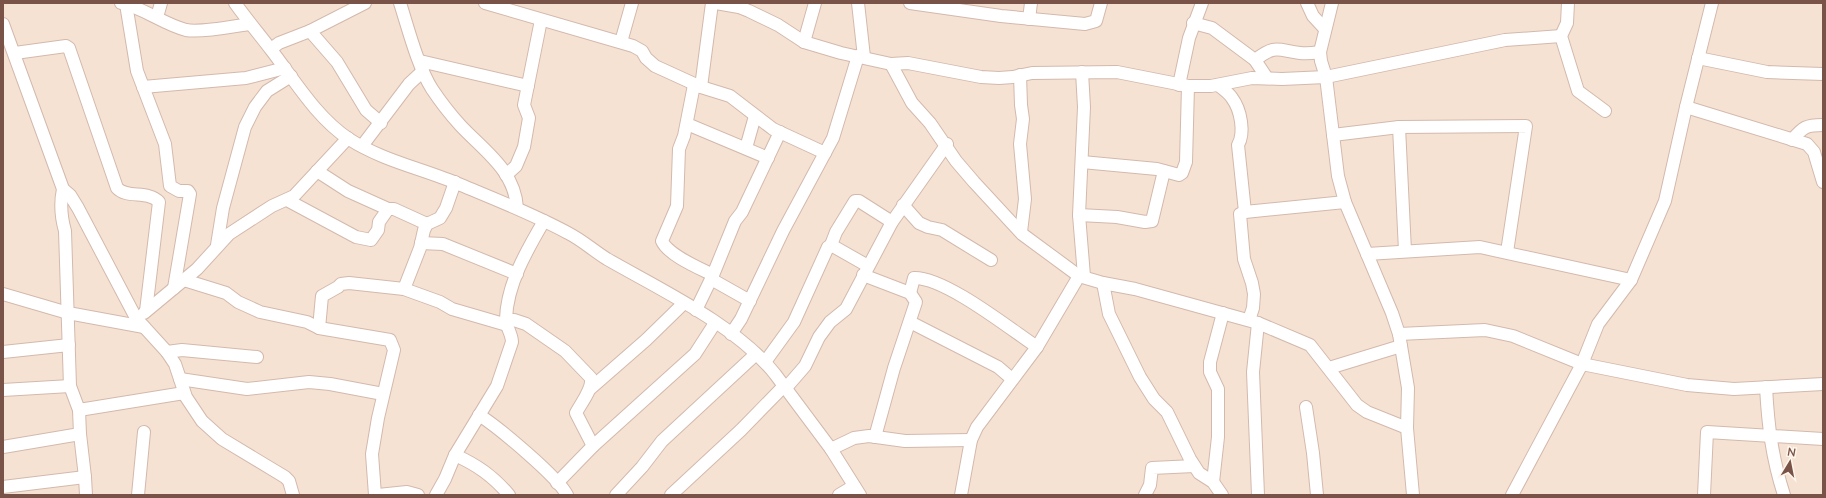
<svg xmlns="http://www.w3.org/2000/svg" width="1826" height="498" font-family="Lato,sans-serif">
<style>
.residential{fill:#f6e2d3}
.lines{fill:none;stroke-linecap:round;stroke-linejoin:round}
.minor-casing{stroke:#d3b9ad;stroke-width:14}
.minor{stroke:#fff;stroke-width:12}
</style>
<rect width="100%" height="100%" fill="#fef1e5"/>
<rect class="residential" x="3" y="3" width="1820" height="492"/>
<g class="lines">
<g class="minor-casing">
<g id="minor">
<path d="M121 3C144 8 163 24 186 30 202 33 234 26 250 24"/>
<path d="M235 3C247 20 260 35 272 51 295 81 317 118 349 139 383 161 424 169 461 185 497 200 533 214 568 233 582 240 594 251 607 259 661 290 736 325 775 374L831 449 860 495"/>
<polyline points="365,3 310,31 337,62 366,110 381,123"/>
<path d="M400 3C408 28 418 67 432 89 440 101 450 114 460 125 483 150 515 170 517 208"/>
<polyline points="485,3 633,46 642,51 646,58 655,66 701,87 730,96 773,129 825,153"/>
<polyline points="716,3 739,7 749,11 778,25 804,42 841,53 891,64 908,63 981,77 999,78 1013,77 1032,73 1117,72 1188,86 1211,86 1252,78 1282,79 1326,77 1505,40 1561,36"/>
<polyline points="858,3 864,57"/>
<polyline points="910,3 1001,16 1085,24 1096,21 1101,3"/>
<polyline points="1307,3 1313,16 1325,29"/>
<polyline points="1332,3 1320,52 1321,61 1326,77 1338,176 1345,202 1392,313 1399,334 1408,388 1407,428"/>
<polyline points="1568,3 1567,23 1561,36 1578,91 1605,111"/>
<polyline points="126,4 137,71 165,144 170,186 179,191 188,191 190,194 174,288"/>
<polyline points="157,17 161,3"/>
<polyline points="1029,19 1031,3"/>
<polyline points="1193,23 1212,28 1255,60 1267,78"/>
<path d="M3 24 63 189C60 203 61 217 65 231L70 386 79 410 80 434 85 477 86 495"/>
<polyline points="621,42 632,3"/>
<polyline points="804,42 815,3"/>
<polyline points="271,49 279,43 310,31"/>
<path d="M15 53 66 46 69 48 117 188C127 199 148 190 159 202L146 311"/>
<polyline points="1698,58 1767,72 1823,74"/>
<path d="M1255 60C1276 44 1277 50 1300 53 1307 54 1314 53 1320 52"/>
<polyline points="420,61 528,86"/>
<polyline points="891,64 912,103 930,123 956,161 974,182 1022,234 1079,276 1103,283 1135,289 1258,323 1310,345 1357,405 1367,412 1407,428 1413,495"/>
<polyline points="1082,72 1084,107 1079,215 1084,276"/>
<polyline points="1020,75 1021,105 1023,119 1020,144 1025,199 1021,232"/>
<path d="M694 85 684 136 679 149 677 206 662 241C668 255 699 268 713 275"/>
<polyline points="1179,85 1189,38 1202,3"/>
<path d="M1218 85C1223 89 1229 93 1232 98 1241 110 1245 133 1238 145L1245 212"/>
<polyline points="143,87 246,78 285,68"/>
<polyline points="701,87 712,3"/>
<polyline points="1686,107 1807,144 1814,152 1823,182"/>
<polyline points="687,124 768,158"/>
<polyline points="1399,127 1405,251"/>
<polyline points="1333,135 1399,127 1526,126 1507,252"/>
<path d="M1792 140C1803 127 1806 125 1823 125"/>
<polyline points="362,146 409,84 423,71"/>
<polyline points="746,148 755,116"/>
<polyline points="1082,162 1157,169 1179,175 1182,173 1186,162 1188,86"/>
<polyline points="317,171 348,191 388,209"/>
<polyline points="506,175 516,166 524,147 529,118 524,105 541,20"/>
<polyline points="63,189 70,195 78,208 136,318 167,352 175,364 186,397 202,421 222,439 285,477 289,481 293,495"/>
<polyline points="287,200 356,237 371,240 378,230 379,222 388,209 394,209 427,224"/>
<polyline points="903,205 919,223 928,227 942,230 991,260"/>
<polyline points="1079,215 1117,217 1145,222 1152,221 1164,171"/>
<polyline points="421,243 443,244 517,274"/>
<polyline points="217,245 223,208 245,127 255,107 267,91 291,76"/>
<polyline points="831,245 836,232 855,201 859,201 892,222"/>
<polyline points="1367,254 1480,247 1631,280"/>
<polyline points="863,275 910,293 916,302 894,368 875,437"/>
<polyline points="711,279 750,301"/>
<polyline points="184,280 226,293 238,302 260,312 307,322 319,328 390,340 394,350 378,418 372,454 375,495"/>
<polyline points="1103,283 1109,314 1140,377 1154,399 1167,412 1190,459 1199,473 1213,482 1222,495"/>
<polyline points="404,289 420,248 424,230 427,224 440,218 446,208 455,182"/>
<path d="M910 293 914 278C945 277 1010 329 1037 347"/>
<polyline points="3,294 68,313 144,327"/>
<polyline points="696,310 713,275 735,221 742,212 780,132"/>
<polyline points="144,313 197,269 229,234 272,206 294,196 348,138"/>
<path d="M506 320H514L526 324 565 351 591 378C593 389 581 403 576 413L593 446"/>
<polyline points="1249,320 1253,308 1254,294 1252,283 1244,259 1240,214 1245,212 1345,202"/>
<polyline points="910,322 998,367 1012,379"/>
<polyline points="319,328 322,296 338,287 341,284 349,283 404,289 440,302 452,309 507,325"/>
<polyline points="731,334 741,319 783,231 833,138 858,56"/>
<polyline points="1399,334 1485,330 1513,336 1582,364 1687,385 1734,389 1823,384"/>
<polyline points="3,352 69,345"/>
<polyline points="167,352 182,350 257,357"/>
<polyline points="765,362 794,322 828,247 831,245 868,266"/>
<polyline points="1329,368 1401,346"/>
<polyline points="180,379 247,389 309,382 330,384 383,394"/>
<path d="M1766 387C1768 425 1772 458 1784 495"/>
<polyline points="591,388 646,340 684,303"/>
<polyline points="785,389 805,366 819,337 830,322 846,309 892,222 947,144"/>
<polyline points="3,390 70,386"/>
<polyline points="1306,407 1313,453 1317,495"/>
<polyline points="79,410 184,393"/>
<path d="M479 415C498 427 558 477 567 495"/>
<polyline points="3,447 80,434"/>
<polyline points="831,449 854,438 869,436 905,441 971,440"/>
<path d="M455 455C477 465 493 476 509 495"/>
<polyline points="1213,482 1218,437 1218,389 1210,372 1210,362 1223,313"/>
<polyline points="557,483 593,446 695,354 715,323"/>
<polyline points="3,487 85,477"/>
<polyline points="138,495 144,432"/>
<polyline points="378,495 407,492 418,495"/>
<path d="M436 495 445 479 455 455 497 386 512 342C512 334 506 327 506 319 507 284 527 250 544 221"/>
<polyline points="616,495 642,467 662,441 756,354"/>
<polyline points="671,495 741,430 783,387"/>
<polyline points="839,495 854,486"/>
<polyline points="961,495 971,440 977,427 1037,347 1079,276"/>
<polyline points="1145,495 1150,485 1152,468 1194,466"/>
<polyline points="1258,495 1253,372 1258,323"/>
<polyline points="1512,495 1582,364 1598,324 1631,280 1665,201 1686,107 1712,3"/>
<polyline points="1704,495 1707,432 1823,439"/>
</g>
</g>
<use href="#minor" class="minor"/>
</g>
<rect width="1826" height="498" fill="none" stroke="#795348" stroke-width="8"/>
<g transform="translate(1790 462) rotate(10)" stroke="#fff6ed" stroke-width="3" paint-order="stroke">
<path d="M0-3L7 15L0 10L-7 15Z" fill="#795348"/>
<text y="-6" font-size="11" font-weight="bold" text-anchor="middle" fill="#795348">N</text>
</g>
</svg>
